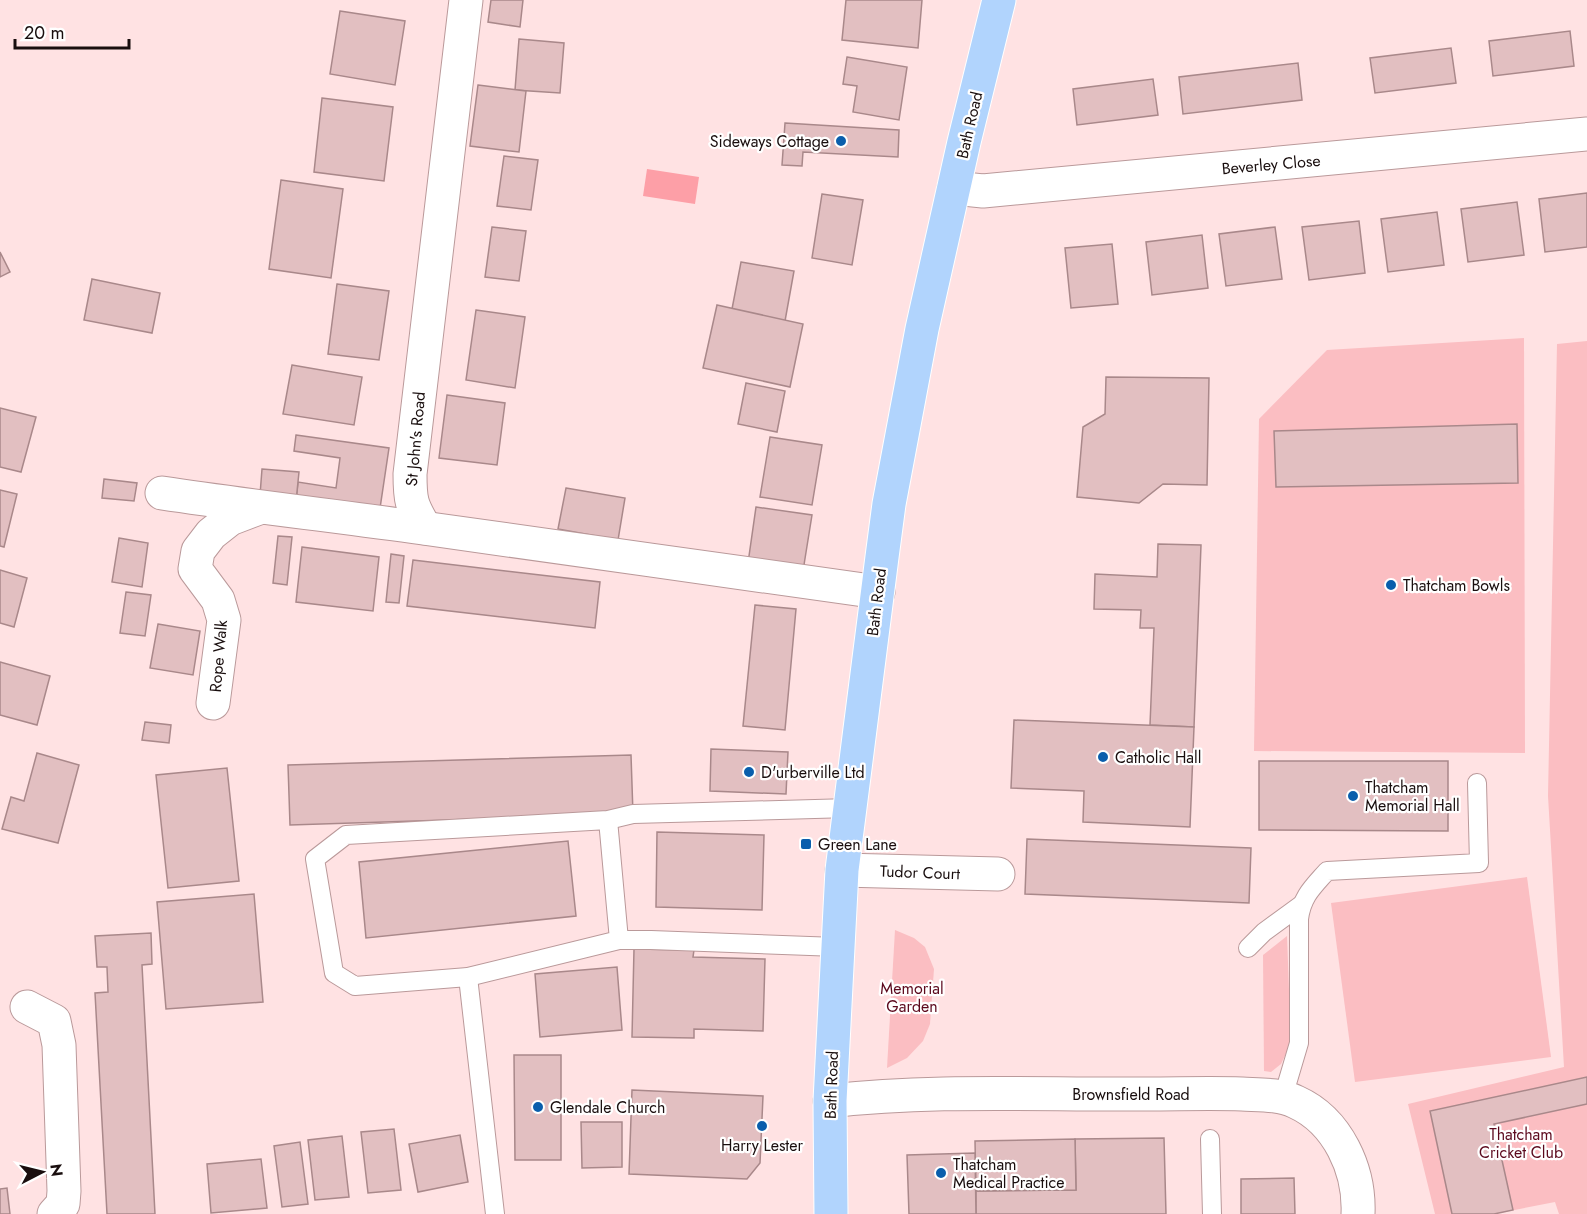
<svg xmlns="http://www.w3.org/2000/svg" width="1587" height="1214" font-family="Jost,sans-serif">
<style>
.green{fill:#fbbec2}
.water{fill:#fd9fa7}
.building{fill:#e2bfc1;stroke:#a9888a;stroke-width:1.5}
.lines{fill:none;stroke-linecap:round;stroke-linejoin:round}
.service-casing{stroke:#ba999a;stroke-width:20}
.minor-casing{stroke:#ba999a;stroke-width:35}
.primary-casing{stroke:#fff;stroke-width:35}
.service{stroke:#fff;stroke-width:18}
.minor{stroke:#fff;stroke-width:33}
.primary{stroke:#b1d4fd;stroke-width:33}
.poi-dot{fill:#0a5eac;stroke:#fff;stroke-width:2}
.labels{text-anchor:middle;stroke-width:4.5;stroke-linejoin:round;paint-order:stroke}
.street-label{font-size:16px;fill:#190e0e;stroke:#fff}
.poi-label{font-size:16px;fill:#190e0e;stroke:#fff;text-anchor:start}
.park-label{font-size:16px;fill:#5c091d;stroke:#fff}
</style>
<rect width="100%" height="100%" fill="#ffe2e3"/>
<g class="green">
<polygon points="1524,338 1525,753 1254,751 1259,419 1327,350"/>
<polygon points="1587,341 1587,1214 1559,1214 1555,1202 1494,1214 1435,1214 1408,1104 1564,1067 1548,796 1557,344"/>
<polygon points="1527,877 1551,1057 1355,1082 1331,903"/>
<polygon points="895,930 914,938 925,947 934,969 930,1024 923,1041 907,1058 887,1068"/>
<polygon points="1287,936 1291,1043 1281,1064 1271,1072 1264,1071 1263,955"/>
</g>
<polygon class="water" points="647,169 699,177 695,204 643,196"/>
<g class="building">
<polygon points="491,0 523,0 520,27 488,22"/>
<polygon points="846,0 922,0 918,48 842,40"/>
<polygon points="340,11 405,21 395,85 330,74"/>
<polygon points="1570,31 1574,66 1493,76 1489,41"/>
<polygon points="519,39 564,43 560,93 515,90"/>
<polygon points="1451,48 1456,83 1375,93 1370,58"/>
<polygon points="847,57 907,67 899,120 853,112 857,86 843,84"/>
<polygon points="1298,63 1302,100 1183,114 1179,77"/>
<polygon points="1153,79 1158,115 1077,125 1073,89"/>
<polygon points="478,85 526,91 519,152 470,146"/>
<polygon points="322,98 393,107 384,181 314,172"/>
<polygon points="785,123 899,130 898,157 803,152 802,166 782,165"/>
<polygon points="504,156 538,160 531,210 497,206"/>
<polygon points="281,180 343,189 331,278 269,269"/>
<polygon points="1587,193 1587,247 1545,252 1539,199"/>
<polygon points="822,194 863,200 852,265 812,258"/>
<polygon points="1517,202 1524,255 1468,262 1461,209"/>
<polygon points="1437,212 1444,265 1388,272 1381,219"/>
<polygon points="1359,221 1365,273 1309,280 1302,227"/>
<polygon points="492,227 526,231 519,281 485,277"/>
<polygon points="1275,227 1282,279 1226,286 1219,234"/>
<polygon points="1202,235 1208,288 1152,295 1146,242"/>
<polygon points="1112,244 1118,304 1071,308 1065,248"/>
<polygon points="0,252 10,272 0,277"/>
<polygon points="741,262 794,271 785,321 732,309"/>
<polygon points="92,279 160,293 152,333 84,320"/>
<polygon points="337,284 389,291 379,360 328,354"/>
<polygon points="717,305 803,324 790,387 703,368"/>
<polygon points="476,310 525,317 515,388 466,380"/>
<polygon points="292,365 362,377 354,425 283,414"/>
<polygon points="1106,377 1209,378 1207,485 1163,484 1139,503 1077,497 1083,427 1105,414"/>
<polygon points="746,383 785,391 777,432 738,424"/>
<polygon points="447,395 505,403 497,465 439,458"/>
<polygon points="0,408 36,417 21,472 0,467"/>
<polygon points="1517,424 1518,483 1276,487 1274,431"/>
<polygon points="296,435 389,448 379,515 296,502 298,482 336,488 340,458 294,451"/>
<polygon points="770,437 822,445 812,505 760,497"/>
<polygon points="262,469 299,472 295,511 259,508"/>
<polygon points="104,479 137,483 134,501 102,498"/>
<polygon points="566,488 625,498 618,540 558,529"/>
<polygon points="0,490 17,494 4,547 0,546"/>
<polygon points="756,507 812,515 803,571 748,563"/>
<polygon points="278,536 292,537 287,585 273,583"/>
<polygon points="119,538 148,543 142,587 112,582"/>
<polygon points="1158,544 1201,545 1194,727 1150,725 1154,628 1140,628 1141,610 1094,609 1095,574 1157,577"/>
<polygon points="302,547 379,557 373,611 296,602"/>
<polygon points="391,554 404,556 399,603 386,602"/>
<polygon points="413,560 600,582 595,628 407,606"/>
<polygon points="0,570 27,578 14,627 0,623"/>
<polygon points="126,592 151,595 145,636 120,633"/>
<polygon points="755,605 796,609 785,730 743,726"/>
<polygon points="158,624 200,631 193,675 150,668"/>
<polygon points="0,662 50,676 37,725 0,715"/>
<polygon points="1014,720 1194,727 1190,827 1083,822 1084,791 1011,788"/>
<polygon points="145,722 171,725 169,743 142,740"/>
<polygon points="711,749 788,752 786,794 710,791"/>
<polygon points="37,753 79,765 58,843 2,829 11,797 24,801"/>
<polygon points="631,755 633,814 290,825 288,765"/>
<polygon points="1259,761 1448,761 1448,831 1259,830"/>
<polygon points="227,768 239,881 168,888 156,775"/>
<polygon points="657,832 764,835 762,910 656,907"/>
<polygon points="1027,839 1251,848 1249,903 1025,894"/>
<polygon points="568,841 576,916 366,938 359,862"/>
<polygon points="254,894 263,1002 166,1009 157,902"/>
<polygon points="151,933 152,964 142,965 155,1214 107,1214 95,993 108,992 107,967 97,967 95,936"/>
<polygon points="634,949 694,950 693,957 765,959 763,1031 694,1029 694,1038 632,1037"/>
<polygon points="617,967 622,1030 540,1037 535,974"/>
<polygon points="514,1055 561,1055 561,1160 515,1160"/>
<polygon points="1587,1077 1587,1104 1494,1124 1513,1210 1494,1214 1452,1214 1430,1111"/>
<polygon points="632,1090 763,1096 760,1163 747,1179 629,1174"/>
<polygon points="581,1122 622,1122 622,1167 582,1168"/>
<polygon points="394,1129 401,1190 368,1193 361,1132"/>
<polygon points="460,1135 468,1182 418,1192 409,1144"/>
<polygon points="342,1136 349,1197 315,1200 308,1140"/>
<polygon points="1164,1138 1166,1214 976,1214 976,1191 1076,1190 1075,1139"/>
<polygon points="1075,1139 1076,1190 976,1191 975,1141"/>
<polygon points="300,1142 308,1204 282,1207 274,1146"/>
<polygon points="975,1153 976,1214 909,1214 907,1155"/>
<polygon points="261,1159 267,1208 211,1213 207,1164"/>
<polygon points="1294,1178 1295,1214 1241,1214 1241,1179"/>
<polygon points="7,1188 10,1214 0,1214 0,1189"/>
</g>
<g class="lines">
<g class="service-casing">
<g id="service">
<polyline points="608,820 619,940 468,977 355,986 334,973 315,859 346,835 608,820 633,814 850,808"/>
<polyline points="619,940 651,940 837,947"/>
<polyline points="1248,948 1264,932 1301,905"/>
<polyline points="468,977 495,1214"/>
<path d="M1283 1097 1299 1043V919C1302 896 1313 887 1327 871L1479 863 1477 783"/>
<polyline points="1210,1139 1212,1214"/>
</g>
</g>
<g class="minor-casing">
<g id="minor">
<polyline points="954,188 983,191 1587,134"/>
<path d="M162 493C249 506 336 516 423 528 575 549 726 571 878 592"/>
<path d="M425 528C411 505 410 500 410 474L466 0"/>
<polyline points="213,703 224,620 218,600 195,569 198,551 211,534 230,519 259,508"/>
<polyline points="842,870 998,874"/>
<polyline points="27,1007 54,1021 59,1045 64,1191 63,1204 54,1214"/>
<path d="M830 1101C935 1089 1041 1095 1147 1094 1179 1094 1211 1093 1242 1094 1260 1095 1279 1094 1296 1102 1338 1121 1360 1170 1358 1214"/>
</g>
</g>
<g class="primary-casing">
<polyline id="primary" points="831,1214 830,1101 842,870 882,557 889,504 922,329 964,142 999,0"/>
</g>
<use href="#service" class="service"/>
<use href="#minor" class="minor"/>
<use href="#primary" class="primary"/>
</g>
<g class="poi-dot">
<circle cx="841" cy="141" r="6"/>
<circle cx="1391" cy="585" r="6"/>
<circle cx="1103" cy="757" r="6"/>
<circle cx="749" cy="772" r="6"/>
<circle cx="1353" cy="796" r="6"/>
<rect x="800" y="838" width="12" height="12" rx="3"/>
<circle cx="538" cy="1107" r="6"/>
<circle cx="762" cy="1126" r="6"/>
<circle cx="941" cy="1173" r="6"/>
</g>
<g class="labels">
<g class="street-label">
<text transform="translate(969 125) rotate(-77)" y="6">Bath Road</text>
<text transform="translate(1271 164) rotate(-5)" y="6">Beverley Close</text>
<text transform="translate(415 439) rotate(-85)" y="6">St John's Road</text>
<text transform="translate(876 602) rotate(-83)" y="6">Bath Road</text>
<text transform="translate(218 656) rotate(-85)" y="6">Rope Walk</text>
<text transform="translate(920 872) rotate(2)" y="6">Tudor Court</text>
<text transform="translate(831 1085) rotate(-88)" y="6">Bath Road</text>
<text x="1131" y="1100">Brownsfield Road</text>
</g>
<g class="poi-label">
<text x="829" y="147" text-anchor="end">Sideways Cottage</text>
<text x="1403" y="591">Thatcham Bowls</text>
<text x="1115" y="763">Catholic Hall</text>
<text x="761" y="778">D'urberville Ltd</text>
<text x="1365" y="793">Thatcham<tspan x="1365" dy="18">Memorial Hall</tspan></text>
<text x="818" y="850">Green Lane</text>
<text x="550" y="1113">Glendale Church</text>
<text x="762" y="1151" text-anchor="middle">Harry Lester</text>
<text x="953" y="1170">Thatcham<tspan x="953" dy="18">Medical Practice</tspan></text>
</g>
<g class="park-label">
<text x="912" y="994">Memorial<tspan x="912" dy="18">Garden</tspan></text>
<text x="1521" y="1140">Thatcham<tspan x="1521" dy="18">Cricket Club</tspan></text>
</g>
</g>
<g transform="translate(42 1172) rotate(83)" stroke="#ffffff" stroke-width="4.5" paint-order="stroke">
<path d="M0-4.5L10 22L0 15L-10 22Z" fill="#190e0e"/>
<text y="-9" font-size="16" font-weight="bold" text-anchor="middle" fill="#190e0e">N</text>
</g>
<path d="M15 39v9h114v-9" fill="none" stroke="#190e0e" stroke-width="3"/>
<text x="24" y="39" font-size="18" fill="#190e0e" stroke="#ffffff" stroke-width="4.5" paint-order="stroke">20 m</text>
</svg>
